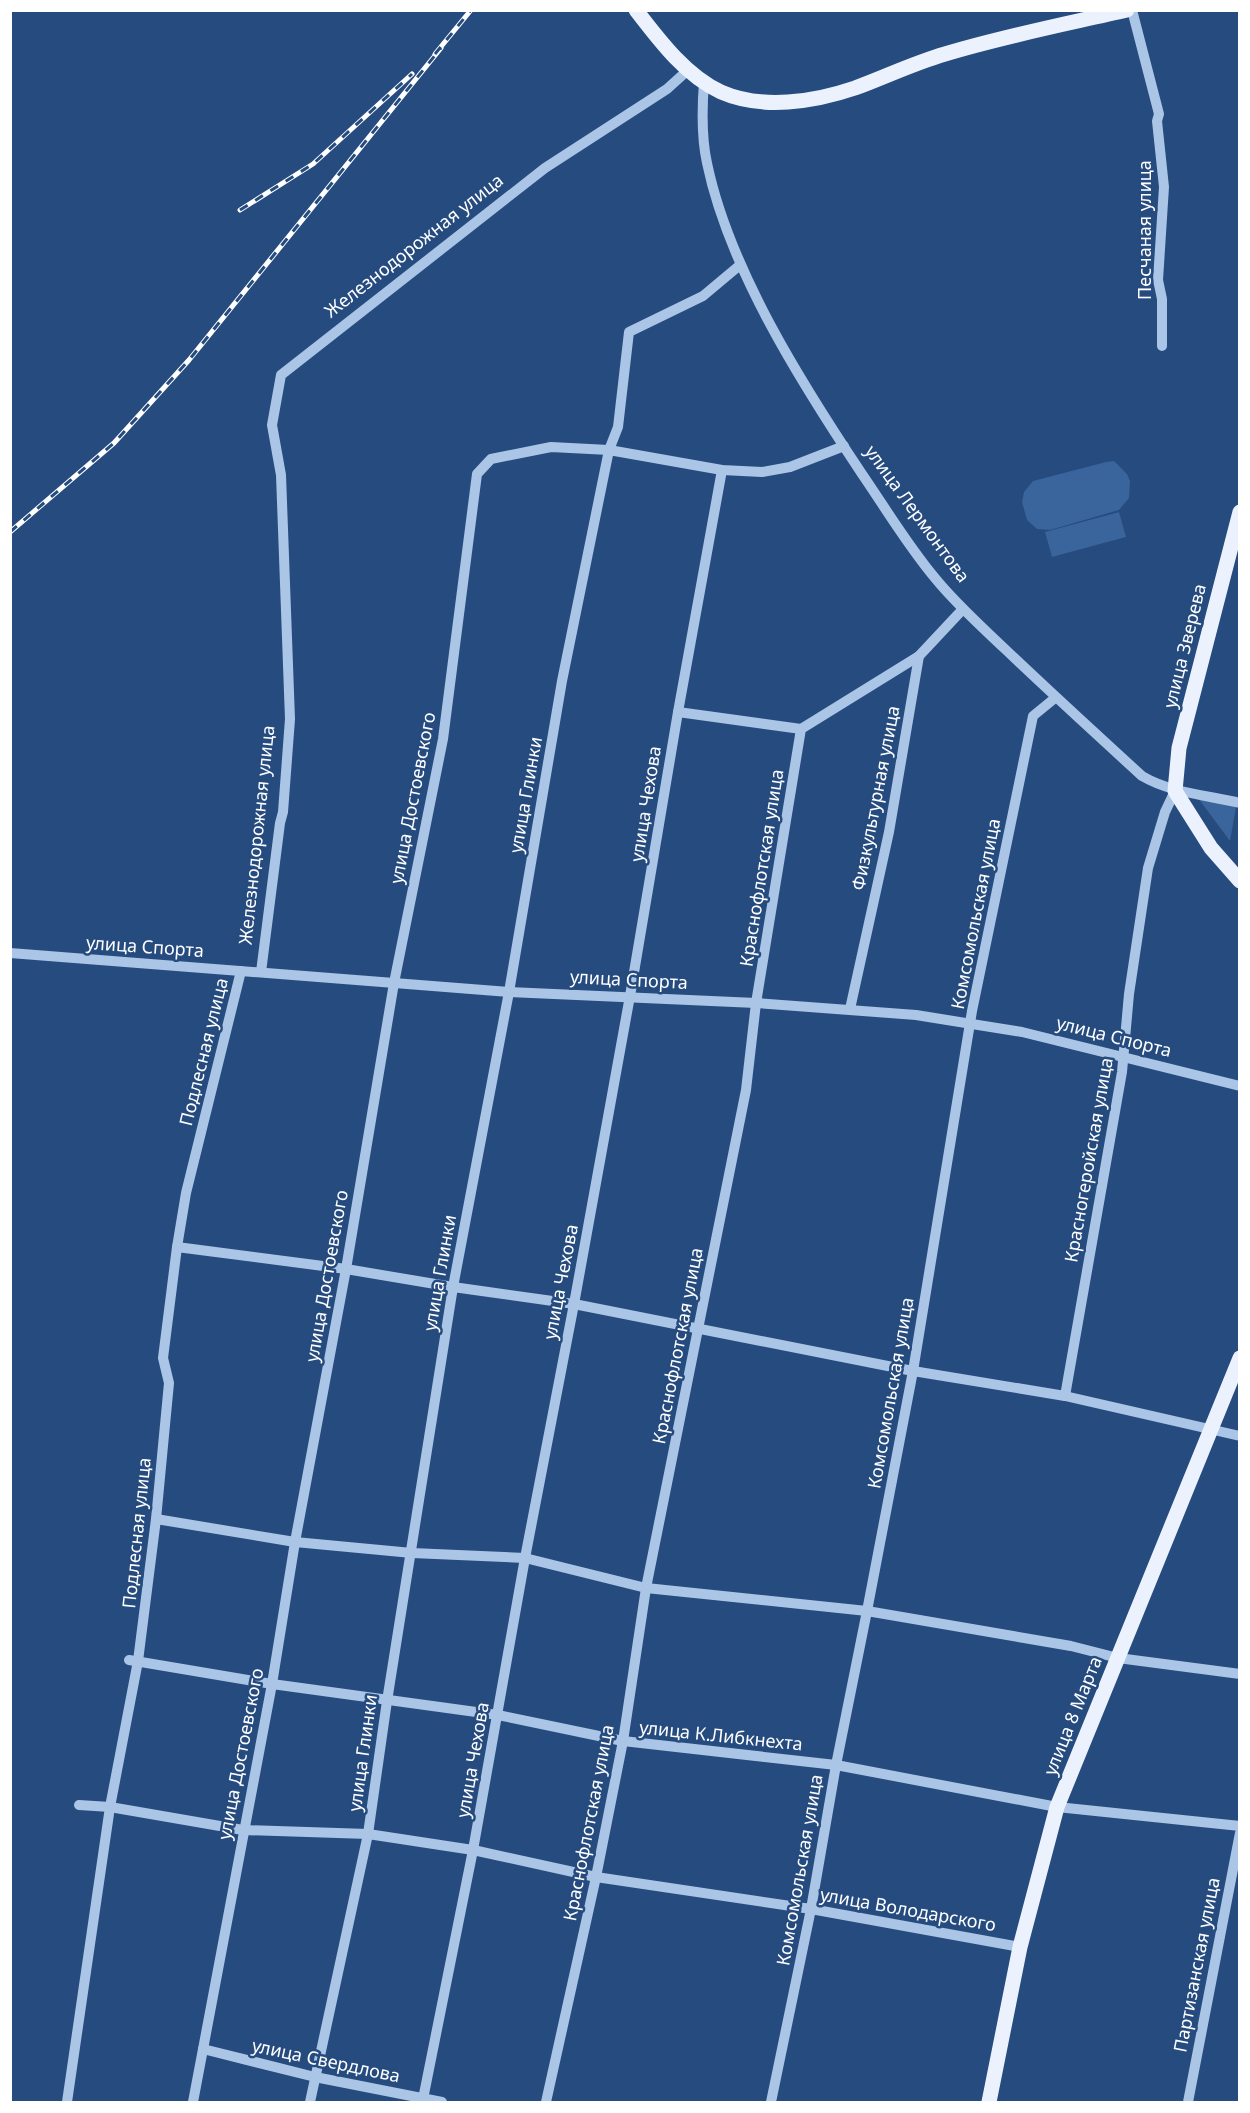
<svg xmlns="http://www.w3.org/2000/svg" width="1250" height="2113" font-family="'Noto Sans',sans-serif">
<style>
.green{fill:#39649c}
.lines{fill:none;stroke-linecap:round;stroke-linejoin:round}
.minor{stroke:#abc5e6;stroke-width:10}
.major{stroke:#ecf2fd;stroke-width:15}
.rail-casing{stroke:#fff;stroke-width:5}
.rail{stroke:#254b7f;stroke-width:3;stroke-dasharray:9;stroke-linecap:butt}
.labels{text-anchor:middle;stroke-width:5;stroke-linejoin:round;paint-order:stroke}
.street-label{font-size:18px;fill:#fff;stroke:#254b7f}
</style>
<rect width="100%" height="100%" fill="#254b7f"/>
<g class="green">
<polygon points="1114,461 1127,474 1130,481 1129,498 1119,510 1050,530 1037,529 1027,520 1022,502 1024,492 1033,481 1106,462"/>
<polygon points="1119,512 1126,537 1052,557 1045,532"/>
<polygon points="1198,798 1236,807 1230,841"/>
</g>
<g class="lines">
<g class="minor">
<polyline points="1132,10 1159,114 1157,121 1164,187 1158,280 1162,299 1162,346"/>
<path d="M704 82C702 108 701 136 707 163 729 269 802 384 862 474 886 509 908 546 935 578 956 604 981 626 1005 649 1050 692 1096 734 1142 776 1171 793 1206 795 1240 803"/>
<polyline points="678,712 801,729"/>
<polyline points="10,953 509,992 756,1003 916,1015 1022,1032 1240,1086"/>
<polyline points="261,972 280,823 283,812 290,719 281,475 272,425 281,375 545,168 667,89 688,70"/>
<polyline points="850,1009 889,832 919,656 963,609"/>
<polyline points="177,1247 346,1269 453,1287 574,1304 913,1371 1065,1396 1240,1436"/>
<polyline points="1065,1396 1122,1072 1129,994 1148,868 1165,812 1175,791"/>
<polyline points="156,1519 295,1542 412,1553 525,1558 646,1588 867,1611 1071,1646 1118,1658 1240,1674"/>
<polyline points="129,1660 272,1684 498,1715 623,1741 836,1765 1057,1807 1240,1826"/>
<polyline points="79,1805 110,1807 243,1830 368,1834 473,1850 596,1877 811,1909 1020,1947"/>
<polyline points="203,2049 315,2077 442,2102"/>
<polyline points="423,2099 473,1850 525,1558 574,1304 630,996 678,712 722,470"/>
<polyline points="67,2102 110,1807 138,1661 156,1519 169,1383 163,1358 177,1247 186,1193 241,971"/>
<polyline points="193,2102 272,1684 295,1542 346,1269 394,983 443,739 477,474 491,459 551,447 609,450 722,470 762,472 790,467 844,446"/>
<polyline points="310,2102 368,1834 387,1701 453,1287 509,992 562,681 609,450 618,427 629,332 703,296 740,265"/>
<polyline points="546,2102 596,1877 623,1741 646,1588 746,1090 756,1003 801,729 919,656"/>
<polyline points="771,2102 811,1909 836,1765 867,1611 913,1371 972,1011 1033,716 1055,698"/>
<polyline points="1188,2102 1240,1833"/>
</g>
<g class="major">
<path d="M636 10C659 40 686 76 721 92 762 110 814 102 855 88 885 77 914 63 945 54 1004 36 1066 24 1127 10"/>
<polyline points="1240,512 1179,748 1175,791 1211,848 1240,881"/>
<polyline points="989,2102 1020,1947 1057,1807 1240,1358"/>
</g>
<g class="rail-casing">
<g id="rail">
<polyline points="435,54 471,10"/>
<polyline points="240,210 313,164 412,74"/>
<polyline points="10,532 114,443 189,360 441,48"/>
</g>
</g>
<use href="#rail" class="rail"/>
</g>
<g class="labels">
<g class="street-label">
<text transform="translate(1145 230) rotate(-90)" y="6">Песчаная улица</text>
<text transform="translate(414 246) rotate(-38)" y="6">Железнодорожная улица</text>
<text transform="translate(917 514) rotate(54)" y="6">улица Лермонтова</text>
<text transform="translate(1185 646) rotate(-76)" y="6">улица Зверева</text>
<text transform="translate(526 795) rotate(-80)" y="6">улица Глинки</text>
<text transform="translate(413 798) rotate(-79)" y="6">улица Достоевского</text>
<text transform="translate(876 798) rotate(-79)" y="6">Физкультурная улица</text>
<text transform="translate(646 804) rotate(-81)" y="6">улица Чехова</text>
<text transform="translate(257 835) rotate(-84)" y="6">Железнодорожная улица</text>
<text transform="translate(762 868) rotate(-81)" y="6">Краснофлотская улица</text>
<text transform="translate(976 914) rotate(-79)" y="6">Комсомольская улица</text>
<text transform="translate(145 947) rotate(4)" y="6">улица Спорта</text>
<text transform="translate(629 980) rotate(3)" y="6">улица Спорта</text>
<text transform="translate(1114 1037) rotate(14)" y="6">улица Спорта</text>
<text transform="translate(204 1052) rotate(-76)" y="6">Подлесная улица</text>
<text transform="translate(1089 1160) rotate(-80)" y="6">Красногеройская улица</text>
<text transform="translate(440 1273) rotate(-80)" y="6">улица Глинки</text>
<text transform="translate(327 1276) rotate(-80)" y="6">улица Достоевского</text>
<text transform="translate(561 1282) rotate(-79)" y="6">улица Чехова</text>
<text transform="translate(678 1346) rotate(-79)" y="6">Краснофлотская улица</text>
<text transform="translate(891 1393) rotate(-80)" y="6">Комсомольская улица</text>
<text transform="translate(137 1533) rotate(-84)" y="6">Подлесная улица</text>
<text transform="translate(1073 1716) rotate(-68)" y="6">улица 8 Марта</text>
<text transform="translate(721 1736) rotate(6)" y="6">улица К.Либкнехта</text>
<text transform="translate(363 1753) rotate(-82)" y="6">улица Глинки</text>
<text transform="translate(241 1754) rotate(-79)" y="6">улица Достоевского</text>
<text transform="translate(473 1760) rotate(-80)" y="6">улица Чехова</text>
<text transform="translate(589 1823) rotate(-79)" y="6">Краснофлотская улица</text>
<text transform="translate(800 1870) rotate(-80)" y="6">Комсомольская улица</text>
<text transform="translate(908 1910) rotate(10)" y="6">улица Володарского</text>
<text transform="translate(1197 1965) rotate(-79)" y="6">Партизанская улица</text>
<text transform="translate(326 2061) rotate(12)" y="6">улица Свердлова</text>
</g>
</g>
<rect width="1250" height="2113" fill="none" stroke="#ffffff" stroke-width="24"/>
</svg>
